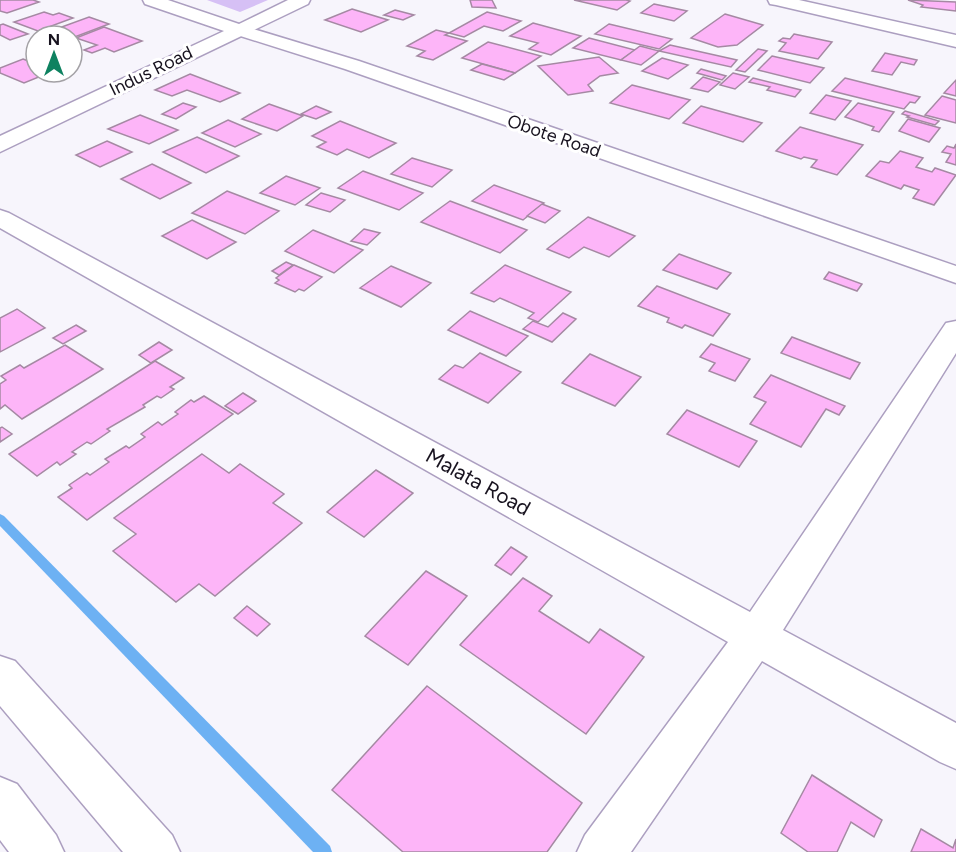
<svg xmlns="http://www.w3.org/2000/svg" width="956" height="852" font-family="Figtree,sans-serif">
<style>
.green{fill:#d6c0f5}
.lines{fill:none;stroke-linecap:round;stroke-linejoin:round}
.stream{fill:#6db1f3;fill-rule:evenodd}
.building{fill:#fdb5f8;stroke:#a589a3;stroke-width:1.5}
.minor-casing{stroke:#ac9fc0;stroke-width:3}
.tertiary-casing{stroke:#ac9fc0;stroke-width:3}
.secondary-casing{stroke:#ac9fc0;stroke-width:3}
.minor{fill:#fff;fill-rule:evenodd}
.tertiary{fill:#fff;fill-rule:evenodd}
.secondary{fill:#fff;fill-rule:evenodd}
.labels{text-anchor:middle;stroke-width:6;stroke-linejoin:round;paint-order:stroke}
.far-street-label{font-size:18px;fill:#18131f;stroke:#fff}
.street-label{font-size:21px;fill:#18131f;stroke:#fff}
</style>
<rect width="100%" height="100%" fill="#f7f5fc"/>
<polygon class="green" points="207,0 268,0 240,12"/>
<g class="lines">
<polygon class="stream" points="0,514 4,516 330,846 332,852 313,852 0,526"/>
</g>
<g class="building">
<polygon points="0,0 33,0 39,2 7,13 0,11"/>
<polygon points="470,0 492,0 496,8 472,7"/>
<polygon points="574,0 626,0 630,1 617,10"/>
<polygon points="908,0 956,2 956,11 921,7 923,5"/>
<polygon points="654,4 687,11 674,21 641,13"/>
<polygon points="352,9 388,20 361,32 325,20"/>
<polygon points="395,10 414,15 403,20 384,15"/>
<polygon points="44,12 53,15 59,13 73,18 38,31 14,22"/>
<polygon points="487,12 521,21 503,31 484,26 464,37 449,33"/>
<polygon points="725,14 763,25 737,45 718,47 691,38"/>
<polygon points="89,17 109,24 72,38 37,36"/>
<polygon points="533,23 581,36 551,55 529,49 538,43 510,36"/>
<polygon points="3,24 28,34 10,40 0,35 0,25"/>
<polygon points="609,24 672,39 659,49 595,34"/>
<polygon points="104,27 142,41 114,52 105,48 92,53 84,50 97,45 76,38"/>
<polygon points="436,30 449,33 445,35 467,41 433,60 417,56 425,51 407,46"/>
<polygon points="794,34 832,42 818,59 779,51 786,43 779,41 783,38 790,39"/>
<polygon points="589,38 635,50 621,60 573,48"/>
<polygon points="488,42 541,56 515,73 462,58"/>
<polygon points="670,45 737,60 731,67 659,51"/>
<polygon points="640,46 659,51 641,65 621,60"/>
<polygon points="758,49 767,51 745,72 736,70"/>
<polygon points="885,53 917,60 914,65 901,62 892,75 872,71"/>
<polygon points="772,56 824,68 810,83 758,70"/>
<polygon points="599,57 618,73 600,76 588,85 593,91 568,95 538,66"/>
<polygon points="662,58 688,65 668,79 642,71"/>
<polygon points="23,59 36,64 36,72 51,72 24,83 0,73 0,68"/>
<polygon points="482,64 515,73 504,80 471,70"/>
<polygon points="701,69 726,76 722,80 697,73"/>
<polygon points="733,73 749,77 735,89 720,85"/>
<polygon points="190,74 240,93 220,102 187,90 172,96 155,90"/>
<polygon points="703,77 720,82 708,92 691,88"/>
<polygon points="753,78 801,90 795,97 767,90 770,87 749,82"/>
<polygon points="845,78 920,97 915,103 910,102 904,109 832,91"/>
<polygon points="956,80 956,96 944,93"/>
<polygon points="632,85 690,100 669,119 610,103"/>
<polygon points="826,95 851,101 835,120 810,113"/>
<polygon points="942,96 956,100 956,123 925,115"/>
<polygon points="183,103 196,107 176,119 162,114"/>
<polygon points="858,103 894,112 879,132 872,130 874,127 845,117"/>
<polygon points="269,104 303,116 277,131 242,119"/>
<polygon points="316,106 331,112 316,119 301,114"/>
<polygon points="701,106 762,123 743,142 683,123"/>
<polygon points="905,111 939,121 935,125 907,117 909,116 902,114"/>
<polygon points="140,115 178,130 149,144 108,129"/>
<polygon points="908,119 940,128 929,142 899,131"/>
<polygon points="228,120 261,134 235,147 202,133"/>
<polygon points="340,121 396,143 369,158 347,149 337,155 317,147 326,142 312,136"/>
<polygon points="800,127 863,145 837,175 811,167 817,160 804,157 801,159 776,151"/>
<polygon points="197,137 239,156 206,173 163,152"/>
<polygon points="107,141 132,152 100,167 76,155"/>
<polygon points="956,144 956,165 946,162 951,154 942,152 947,146 954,148"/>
<polygon points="900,151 923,158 916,167 932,172 935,168 956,175 934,205 913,198 919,190 904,185 901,189 866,176 880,161 889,163"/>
<polygon points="412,158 452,170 432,187 391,174"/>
<polygon points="152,164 191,183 160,199 121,179"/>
<polygon points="363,171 423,193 399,210 338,188"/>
<polygon points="286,176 320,188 295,205 260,193"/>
<polygon points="494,185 544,203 523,220 472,201"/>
<polygon points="227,191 279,211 245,234 192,213"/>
<polygon points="321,193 345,200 330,212 306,205"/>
<polygon points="450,201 527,230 500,253 421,222"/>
<polygon points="542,204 560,211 545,223 527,216"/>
<polygon points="588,217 635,236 609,257 584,247 569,258 547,249"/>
<polygon points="192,220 236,242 207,259 162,236"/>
<polygon points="364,229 380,233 367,245 351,241"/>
<polygon points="313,230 363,250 334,273 285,251"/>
<polygon points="679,254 731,273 717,289 663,270"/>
<polygon points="286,262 293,265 279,275 272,271"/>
<polygon points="294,265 322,277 304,291 299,289 295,292 275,283 279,280 276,278"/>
<polygon points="505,265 571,292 538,322 528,318 534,313 500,298 494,302 471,293"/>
<polygon points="391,266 431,283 401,307 360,288"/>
<polygon points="829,272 862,284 857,291 824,279"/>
<polygon points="657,286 730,314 713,336 685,325 682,328 667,322 669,318 638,306"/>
<polygon points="17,309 45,328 0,352 0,318"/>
<polygon points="470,311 528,336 506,356 448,330"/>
<polygon points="563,313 576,319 552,342 523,329 533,321 548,327"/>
<polygon points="76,325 86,331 63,344 53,338"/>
<polygon points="792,337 860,363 850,379 781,353"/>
<polygon points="159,342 172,350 151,363 139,355"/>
<polygon points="711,344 750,359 735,381 709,371 715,363 700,357"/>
<polygon points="65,345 103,369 22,419 5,405 0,409 0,384 6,380 1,376 20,365 24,368"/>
<polygon points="480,353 521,372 488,403 439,379 455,365 463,368"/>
<polygon points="590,354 641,377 615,406 562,383"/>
<polygon points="155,361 184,378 170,387 174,389 161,398 157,396 143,405 145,407 107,429 110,431 91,444 87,442 72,452 76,454 60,465 57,462 37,476 9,454"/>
<polygon points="771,375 845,406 839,415 826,409 801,447 750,424 766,402 754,397"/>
<polygon points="243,393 256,401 238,414 225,406"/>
<polygon points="204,396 233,414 87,520 58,497 72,488 69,485 87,473 90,475 109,462 105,459 126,446 129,448 145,437 141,434 158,422 162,425 178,414 175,412 191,400 194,402"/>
<polygon points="687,410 757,441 739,467 667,434"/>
<polygon points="2,427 12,434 0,442 0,428"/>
<polygon points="202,454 229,473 240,464 284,494 273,503 302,523 215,596 199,584 176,602 113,551 136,534 114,518"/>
<polygon points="376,470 413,493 364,537 327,512"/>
<polygon points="511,547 527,557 511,575 495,565"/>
<polygon points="426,571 467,596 408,665 365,636"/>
<polygon points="523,578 552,596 539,611 589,643 600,629 644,657 586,734 460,645"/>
<polygon points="247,606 270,624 257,636 234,618"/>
<polygon points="427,686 582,803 547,852 403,852 332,790"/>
<polygon points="812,775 882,820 874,837 851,822 837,852 808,852 781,833"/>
<polygon points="921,829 953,848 956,839 956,852 911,852"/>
</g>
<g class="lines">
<g class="minor-casing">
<g id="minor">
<polygon points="768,0 799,0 956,35 956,47 776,5 770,4"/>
<polygon points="237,24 359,61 956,266 956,283 345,69 231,33 228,29 231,25"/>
<polygon points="0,210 9,213 750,612 946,323 956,321 956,353 783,630 956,723 956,769 940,762 762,661 631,852 577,852 585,835 728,642 0,228"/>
</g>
</g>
<g class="tertiary-casing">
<polygon id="tertiary" points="143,0 168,0 239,24 288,0 310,0 308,4 0,152 0,136 224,31 145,4"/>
</g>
<g class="secondary-casing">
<g id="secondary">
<polygon points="0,656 15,661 172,835 180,852 123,852 0,706"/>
<polygon points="0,777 17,784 56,835 64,852 9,852 0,840"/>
</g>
</g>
<use href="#minor" class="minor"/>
<use href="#tertiary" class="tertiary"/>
<use href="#secondary" class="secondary"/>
</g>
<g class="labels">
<g class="far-street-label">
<text transform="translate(151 71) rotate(-26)" y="6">Indus Road</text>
<text transform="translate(554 136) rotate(19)" y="6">Obote Road</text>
</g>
<g class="street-label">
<text transform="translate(478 482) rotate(29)" y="7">Malata Road</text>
</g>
</g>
<g transform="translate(54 54)"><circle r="28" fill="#ffffff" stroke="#a3a1a5" stroke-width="1.5"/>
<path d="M0-4.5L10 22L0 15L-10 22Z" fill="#0e8260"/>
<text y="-9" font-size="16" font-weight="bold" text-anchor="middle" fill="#18131f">N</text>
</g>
</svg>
